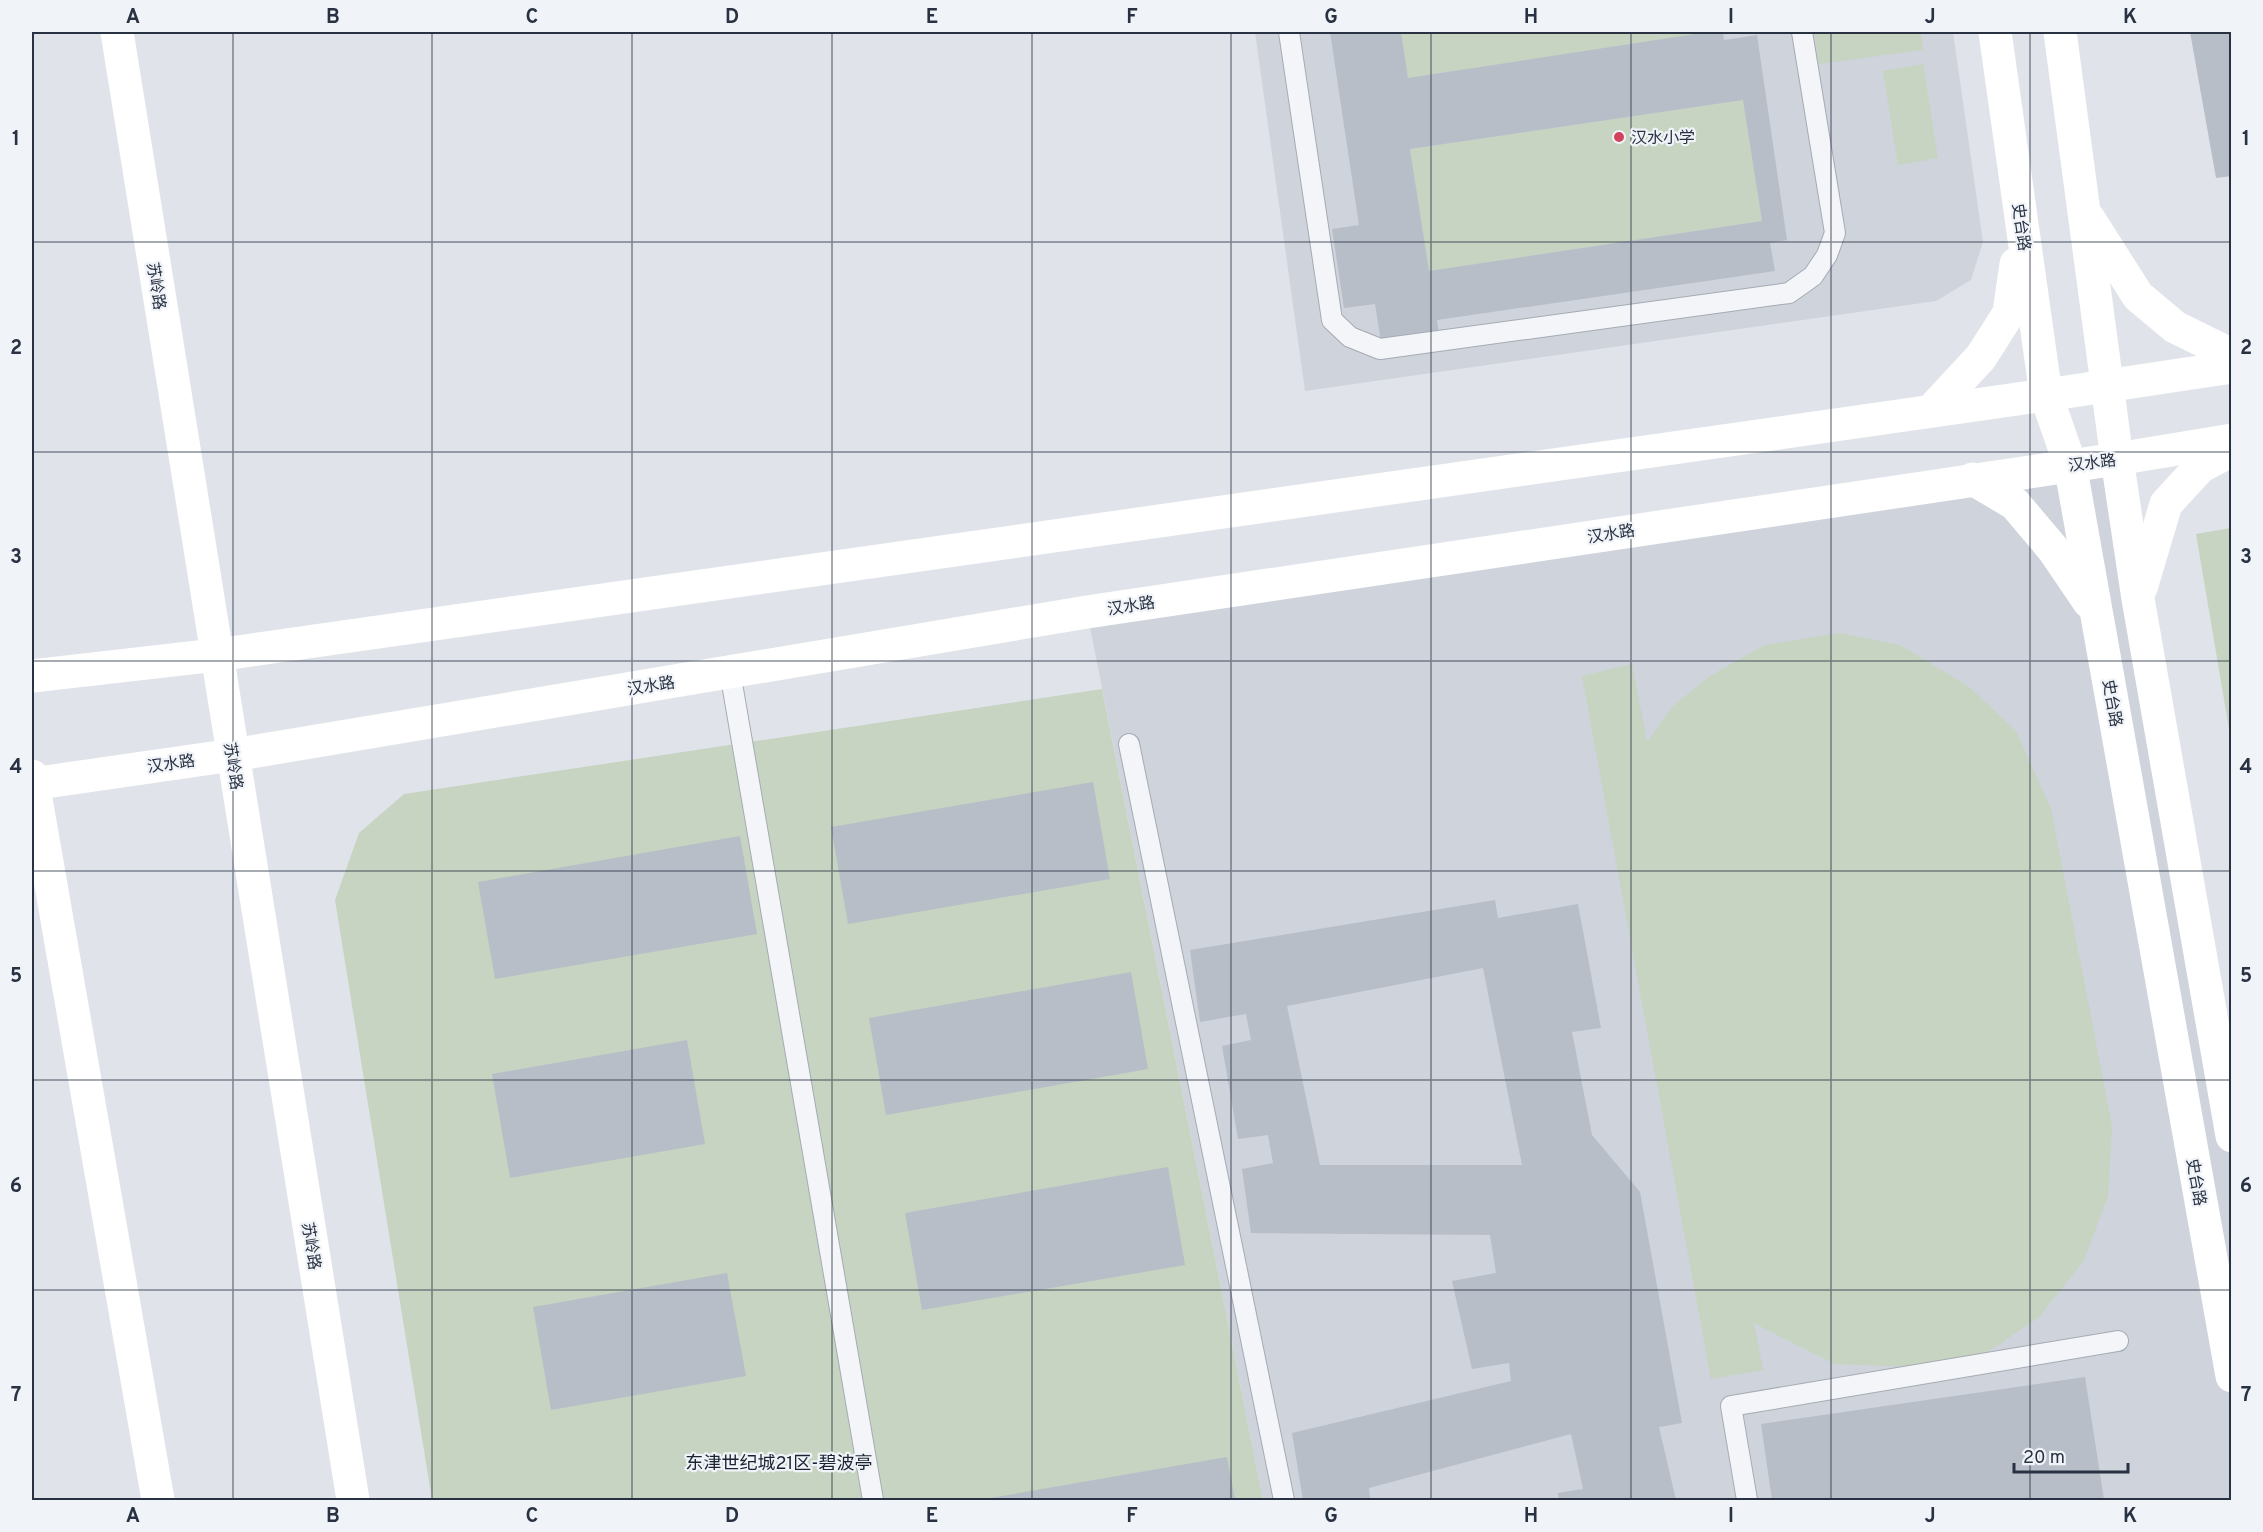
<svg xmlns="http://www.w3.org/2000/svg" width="2263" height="1532" font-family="Overpass,'Noto Sans SC',sans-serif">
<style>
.built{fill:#ced3dc}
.green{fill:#c6d4c1}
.building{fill:#b7bec7;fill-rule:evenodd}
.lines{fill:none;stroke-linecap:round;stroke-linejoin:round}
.lane-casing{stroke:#a5abb4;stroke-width:22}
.lane{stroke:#f3f5f8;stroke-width:20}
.secondary{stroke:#fff;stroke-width:33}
.grid{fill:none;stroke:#283242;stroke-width:1.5;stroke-opacity:0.55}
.poi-dot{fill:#d2425d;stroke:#f0f3f7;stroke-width:2}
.labels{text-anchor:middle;stroke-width:4.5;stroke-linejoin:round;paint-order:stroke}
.poi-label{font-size:16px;fill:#283242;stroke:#f0f3f7;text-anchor:start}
.street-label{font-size:16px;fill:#283242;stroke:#f0f3f7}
.neighbourhood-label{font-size:18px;fill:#1a2332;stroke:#f0f3f7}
.neatline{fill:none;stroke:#283242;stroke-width:2}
.grid-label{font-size:20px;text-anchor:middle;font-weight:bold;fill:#283242}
</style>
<rect width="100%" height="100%" fill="#e0e4ea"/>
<g class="built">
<polygon points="1255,32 1953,32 1983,242 1971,280 1936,301 1305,391"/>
<polygon points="2117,459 2231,1136 2231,1500 1263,1500 1087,612"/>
</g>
<g class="green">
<polygon points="1401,32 1708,32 1709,33 1408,78"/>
<polygon points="1814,32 1921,32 1923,50 1818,64"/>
<polygon points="1923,64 1938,158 1898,165 1883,71"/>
<polygon points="1743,100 1762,221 1429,271 1410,149"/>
<polygon points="2231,528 2232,528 2231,741 2196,534"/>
<polygon points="1839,633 1900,645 1968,686 2016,731 2051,809 2112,1126 2108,1196 2084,1260 2039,1317 1981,1357 1915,1367 1835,1364 1754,1323 1763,1370 1711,1379 1582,676 1632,664 1647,742 1673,706 1710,676 1765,645"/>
<polygon points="1102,689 1263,1500 432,1500 335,900 359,833 404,794"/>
</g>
<g class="building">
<path d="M1330 32H1401L1408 78 1708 32H1723L1724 40 1757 35 1787 240 1770 243 1775 271 1437 320 1439 334 1381 342 1375 304 1344 308 1332 229 1359 225ZM1743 100 1762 221 1429 271 1410 149Z"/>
<polygon points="2190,32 2232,32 2232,176 2216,178"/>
<polygon points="1093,782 1110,879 848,924 831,827"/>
<polygon points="740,836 757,934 495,979 478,882"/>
<path d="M1495 900 1498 918 1578 904 1601 1028 1572 1032 1592 1135 1640 1192 1682 1423 1659 1427 1676 1500H1559L1558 1493 1583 1489 1571 1434 1369 1488 1370 1500H1303L1292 1433 1511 1381 1509 1363 1472 1369 1452 1281 1496 1273 1490 1235 1251 1233 1242 1169 1273 1163 1268 1135 1238 1139 1222 1046 1251 1040 1246 1014 1200 1022 1190 950ZM1483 968 1522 1165H1320L1287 1006Z"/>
<polygon points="1131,972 1148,1069 886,1115 869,1018"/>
<polygon points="687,1040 705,1144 510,1178 492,1074"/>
<polygon points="1168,1167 1185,1265 922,1310 905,1213"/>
<polygon points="727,1273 746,1376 551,1410 533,1307"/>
<polygon points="2085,1377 2104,1500 1772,1500 1761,1424"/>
<polygon points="1227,1457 1235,1500 985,1500 985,1499"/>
</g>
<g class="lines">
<g class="lane-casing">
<g id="lane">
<polyline points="1289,32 1332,320 1350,337 1380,349 1789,293 1813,276 1827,255 1835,233 1802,32"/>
<polyline points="730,672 873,1500"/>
<polyline points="1129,744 1284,1500"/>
<polyline points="1747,1500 1731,1406 2118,1341"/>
</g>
</g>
<use href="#lane" class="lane"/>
<g class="secondary">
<polyline points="117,32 353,1500"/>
<polyline points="1995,32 2046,395 2070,464 2232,1376"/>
<polyline points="2060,32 2117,459 2138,599 2232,1136"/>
<polyline points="2089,219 2138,296 2175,327 2232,355"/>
<polyline points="1931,411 1981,357 2009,313 2016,264"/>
<polyline points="1973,479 2015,504 2053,549 2089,602"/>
<polyline points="2141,588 2166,504 2200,467 2232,450"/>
<polyline points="32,676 216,655 2046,395 2232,367"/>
<polyline points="32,776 158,1500"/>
<polyline points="32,784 233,755 1087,612 2117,459 2232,440"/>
</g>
</g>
<path class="grid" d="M233 32V1500M432 32V1500M632 32V1500M832 32V1500M1032 32V1500M1231 32V1500M1431 32V1500M1631 32V1500M1831 32V1500M2030 32V1500M32 242H2232M32 452H2232M32 661H2232M32 871H2232M32 1080H2232M32 1290H2232"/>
<circle class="poi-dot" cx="1619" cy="137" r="6"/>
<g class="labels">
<g class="poi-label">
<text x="1631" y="143">汉水小学</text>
</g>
<g class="street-label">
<text transform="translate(2022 227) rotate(82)" y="6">史台路</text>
<text transform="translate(157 286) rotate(81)" y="6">苏岭路</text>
<text transform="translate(2092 462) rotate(-7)" y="6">汉水路</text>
<text transform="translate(1611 533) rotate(-9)" y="6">汉水路</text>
<text transform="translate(1131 605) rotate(-9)" y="6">汉水路</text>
<text transform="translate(651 685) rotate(-9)" y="6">汉水路</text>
<text transform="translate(2113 703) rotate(80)" y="6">史台路</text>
<text transform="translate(171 763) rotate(-8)" y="6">汉水路</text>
<text transform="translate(234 766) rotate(81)" y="6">苏岭路</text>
<text transform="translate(2197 1182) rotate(80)" y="6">史台路</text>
<text transform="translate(312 1246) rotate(81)" y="6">苏岭路</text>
</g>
<g class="neighbourhood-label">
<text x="779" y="1469">东津世纪城21区-碧波亭</text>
</g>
</g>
<rect width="2263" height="1532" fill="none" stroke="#f0f3f7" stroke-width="66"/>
<path d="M2014 1463v9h114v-9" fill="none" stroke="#283242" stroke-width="3"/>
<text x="2023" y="1463" font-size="18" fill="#283242" stroke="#f0f3f7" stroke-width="4.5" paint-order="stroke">20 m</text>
<rect x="33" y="33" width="2197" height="1466" class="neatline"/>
<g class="grid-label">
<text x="133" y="23">A</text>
<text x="333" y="23">B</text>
<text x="532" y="23">C</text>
<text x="732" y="23">D</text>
<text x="932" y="23">E</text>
<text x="1132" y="23">F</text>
<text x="1331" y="23">G</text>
<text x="1531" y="23">H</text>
<text x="1731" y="23">I</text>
<text x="1930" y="23">J</text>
<text x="2130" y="23">K</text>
<text x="16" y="145">1</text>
<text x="2246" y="145">1</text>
<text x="16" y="354">2</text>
<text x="2246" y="354">2</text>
<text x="16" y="563">3</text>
<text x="2246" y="563">3</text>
<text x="16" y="773">4</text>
<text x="2246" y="773">4</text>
<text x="16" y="982">5</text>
<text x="2246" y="982">5</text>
<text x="16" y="1192">6</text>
<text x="2246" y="1192">6</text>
<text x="16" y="1401">7</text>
<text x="2246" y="1401">7</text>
<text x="133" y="1522">A</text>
<text x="333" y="1522">B</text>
<text x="532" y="1522">C</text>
<text x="732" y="1522">D</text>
<text x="932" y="1522">E</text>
<text x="1132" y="1522">F</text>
<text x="1331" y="1522">G</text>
<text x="1531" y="1522">H</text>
<text x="1731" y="1522">I</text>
<text x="1930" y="1522">J</text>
<text x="2130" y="1522">K</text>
</g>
</svg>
